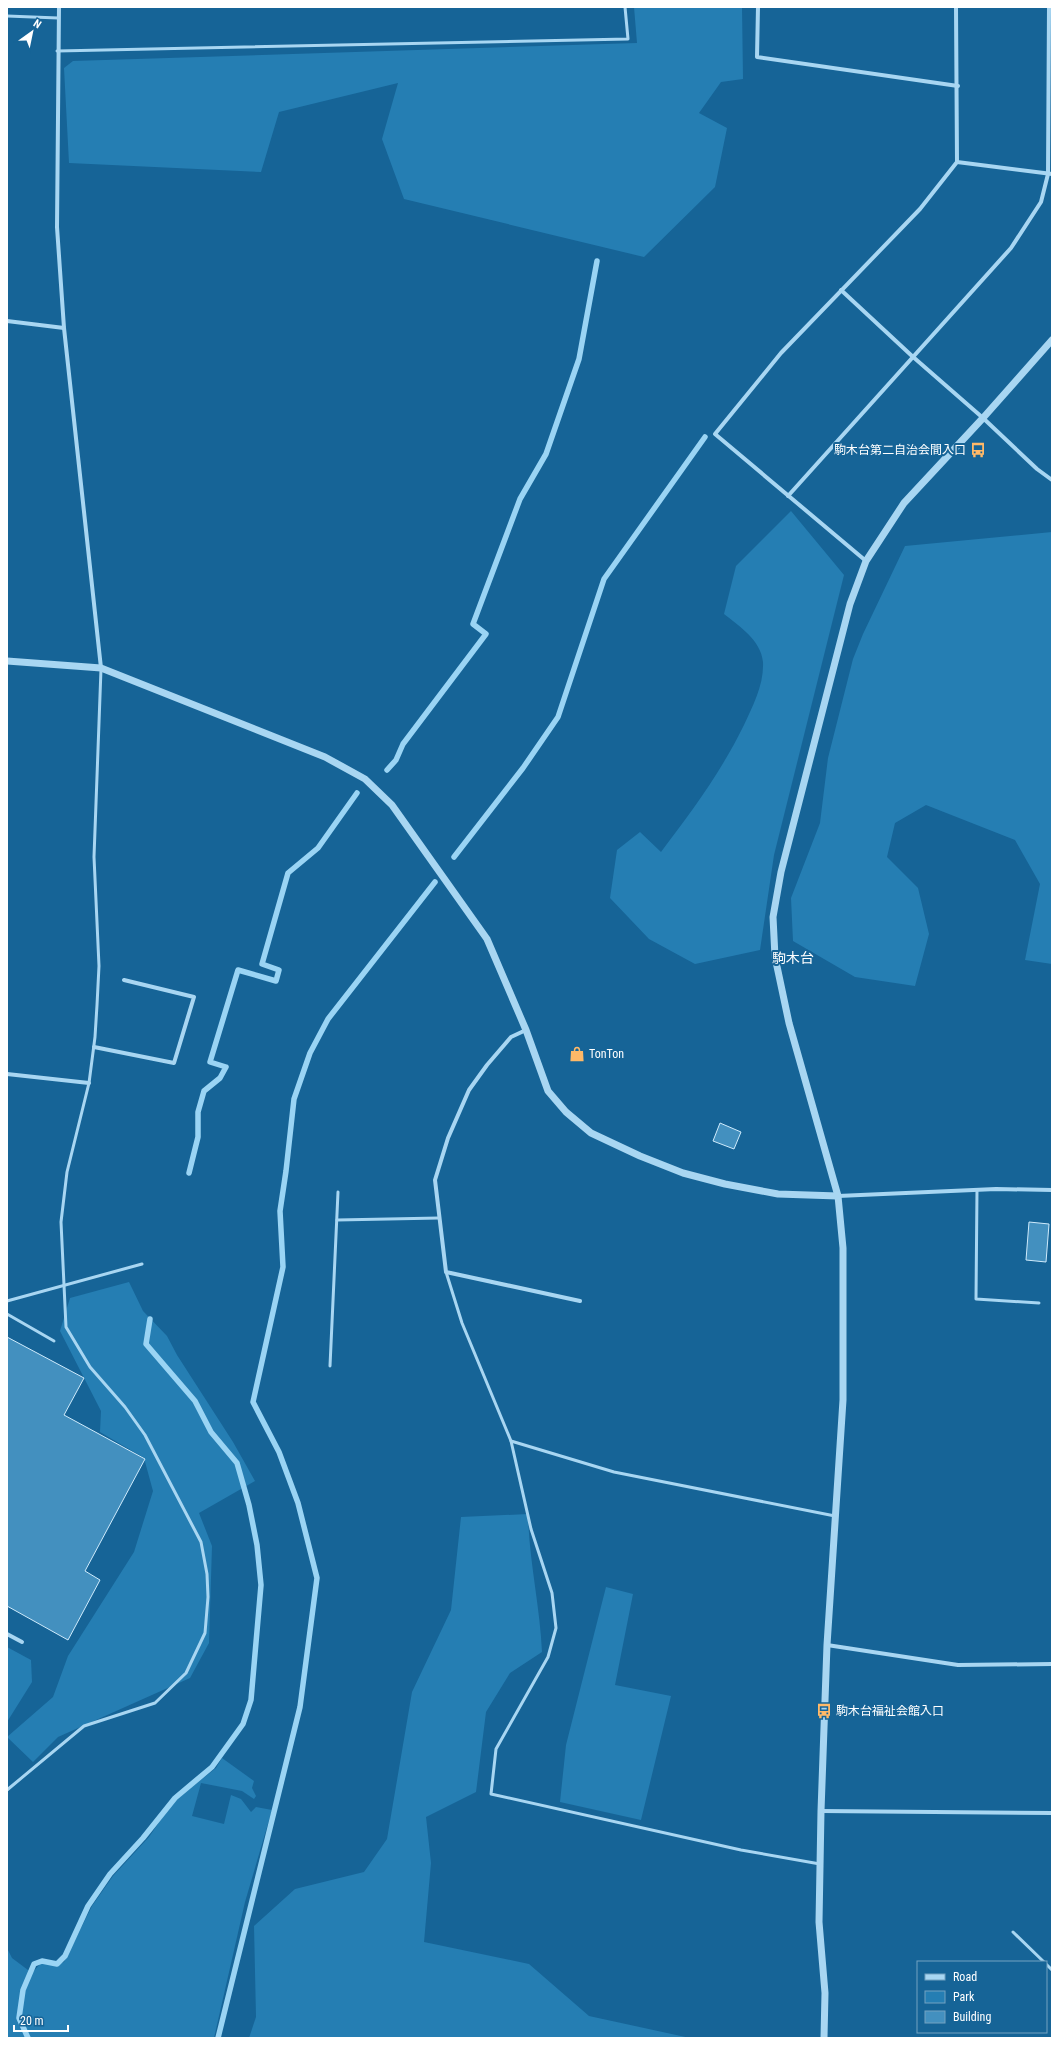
<svg xmlns="http://www.w3.org/2000/svg" width="1059" height="2045" font-family="'Roboto Condensed','Noto Sans JP',sans-serif">
<style>
.green{fill:#257eb3}
.lines{fill:none;stroke-linecap:round;stroke-linejoin:round}
.stream{stroke:#9ad4f4;stroke-width:5.5}
.building{fill:#4390bf;stroke:#cfebfc}
.service{stroke:#a8d6f2;stroke-width:3}
.minor{stroke:#a8d6f2;stroke-width:4}
.tertiary{stroke:#a8d6f2;stroke-width:7}
.labels{text-anchor:middle;stroke-width:4;stroke-linejoin:round;paint-order:stroke}
.poi-label{font-size:12px;fill:#fff;stroke:#166497;text-anchor:start}
.quarter-label{font-size:14px;fill:#fff;stroke:#166497}
</style>
<rect width="100%" height="100%" fill="#166497"/>
<g class="green">
<polygon points="634,7 742,7 743,79 721,82 699,113 727,128 715,187 644,257 404,199 382,139 398,83 279,112 261,172 69,163 64,68 73,61 637,43"/>
<path d="M791 511 844 575 774 855 760 950 695 964 649 939 610 898 617 850 640 832 661 852C692 811 721 772 744 725 753 705 764 685 763 662 761 640 739 626 724 614L736 566Z"/>
<polygon points="1052,532 1052,964 1025,960 1040,884 1015,840 926,805 895,823 887,857 918,888 929,934 915,986 855,977 793,941 791,898 820,823 828,758 853,659 863,634 905,546"/>
<polygon points="129,1282 143,1311 167,1336 177,1355 233,1442 255,1481 199,1513 212,1546 209,1643 190,1678 58,1737 33,1762 7,1737 53,1697 68,1656 134,1552 153,1491 144,1458 100,1432 101,1411 60,1331 70,1298"/>
<path d="M528 1514C529 1561 540 1606 542 1652L510 1673 486 1712 476 1792 426 1817 431 1863 424 1942 529 1964 589 2016 690 2038H249L256 2017 254 1926 295 1889 364 1872 387 1839 412 1692 451 1610 461 1517Z"/>
<polygon points="606,1587 633,1594 615,1685 671,1696 641,1820 560,1802 566,1745"/>
<polygon points="7,1647 31,1660 32,1682 7,1722"/>
<polygon points="222,1758 254,1781 252,1788 256,1796 254,1799 242,1791 201,1783 192,1816 224,1824 231,1795 241,1799 251,1812 256,1807 272,1810 245,1902 214,2038 7,2038 7,1948 12,1958 32,1973 41,1963 57,1965 64,1962 92,1906 113,1876 149,1837 173,1802 216,1768"/>
</g>
<g class="lines">
<g class="stream">
<polyline points="387,770 396,760 403,744 486,634 473,624 520,499 546,454 579,359 597,261"/>
<polyline points="454,857 523,768 558,717 604,579 705,437"/>
<polyline points="189,1173 198,1137 198,1112 204,1091 220,1078 226,1067 210,1062 238,970 276,981 279,970 262,964 288,873 318,848 357,793"/>
<polyline points="28,2038 19,2018 23,1990 34,1964 42,1961 57,1964 65,1956 88,1906 110,1874 143,1838 175,1798 212,1767 243,1724 251,1700 261,1585 257,1545 249,1505 237,1463 211,1432 195,1401 146,1344 150,1319"/>
<polyline points="218,2038 300,1707 317,1578 298,1503 279,1452 253,1402 283,1267 280,1211 286,1171 294,1099 310,1053 328,1019 435,882"/>
</g>
</g>
<g class="building">
<polygon points="720,1123 741,1132 734,1149 713,1141"/>
<polygon points="1029,1222 1049,1224 1046,1262 1026,1260"/>
<polygon points="7,1337 84,1378 64,1415 145,1459 85,1571 100,1580 68,1640 7,1606"/>
</g>
<g class="lines">
<g class="service">
<polyline points="7,16 58,18"/>
<polyline points="57,51 628,39 625,7"/>
<polyline points="977,1190 976,1299 1039,1303"/>
<polyline points="337,1220 439,1218"/>
<polyline points="446,1272 462,1323 511,1441 614,1472 835,1516"/>
<polyline points="7,1301 142,1264"/>
<polyline points="7,1314 54,1341"/>
<polyline points="330,1366 338,1192"/>
<polyline points="511,1441 531,1529 552,1593 556,1628 548,1657 496,1749 491,1794 741,1850 820,1864"/>
<polyline points="7,1790 84,1726 155,1703 186,1673 205,1633 208,1597 207,1574 201,1542 145,1435 125,1407 90,1367 66,1327 61,1222 67,1172 89,1083 95,1037 97,1005 99,966 94,857 101,669"/>
<polyline points="1013,1932 1044,1962"/>
<polyline points="1046,1964 1052,1970"/>
</g>
<g class="minor">
<polyline points="59,7 57,227 64,328 101,668"/>
<polyline points="758,7 757,57 958,86"/>
<polyline points="957,162 1052,174"/>
<polyline points="841,290 912,356 983,418 1037,469 1052,480"/>
<polyline points="7,321 64,328"/>
<polyline points="788,496 1011,248 1041,202 1048,174 1049,7"/>
<polyline points="866,561 715,434 781,353 920,209 957,162 956,7"/>
<polyline points="526,1030 511,1037 487,1065 469,1090 448,1138 435,1180 446,1272 580,1301"/>
<polyline points="94,1047 174,1063 194,997 124,980"/>
<polyline points="7,1074 89,1083"/>
<polyline points="838,1196 996,1189 1052,1190"/>
<polyline points="7,1634 22,1642"/>
<polyline points="827,1645 958,1665 1052,1664"/>
<polyline points="821,1811 1052,1813"/>
</g>
<g class="tertiary">
<polyline points="7,661 101,668 325,757 365,779 392,805 487,939 526,1030 548,1091 566,1112 591,1133 640,1156 683,1173 725,1184 778,1194 838,1196"/>
<polyline points="824,2038 825,1993 819,1922 821,1811 827,1645 843,1400 843,1248 838,1196 789,1023 775,957 773,917 781,872 850,604 866,561 904,503 983,418 1052,340"/>
</g>
</g>
<defs>
<g id="bus-bare" transform="scale(1.2)"><path d="M-5-6H5V4H4V6H2V4H-2V6H-4V4H-5ZM-3.5-4V0h7V-4ZM-3.5 1.2v1.5H-2V1.2ZM2 1.2v1.5H3.5V1.2Z" fill="#ffb968" stroke="#166497" stroke-width="2.5" paint-order="stroke"/></g>
<g id="shop-bare" transform="scale(1.2)"><path d="M-5-2.5h2.3a2.7 3.5 0 0 1 5.4 0H5L5.5 6h-11ZM-1.5-2.5h3a1.5 2.3 0 0 0-3 0Z" fill="#ffb968" stroke="#166497" stroke-width="2.5" paint-order="stroke"/></g>
</defs>
<g fill-rule="evenodd">
<use href="#bus-bare" x="978" y="450"/>
<use href="#shop-bare" x="577" y="1054"/>
<use href="#bus-bare" x="824" y="1711"/>
</g>
<g class="labels">
<g class="poi-label">
<text x="966" y="454" text-anchor="end">駒木台第二自治会間入口</text>
<text x="589" y="1058">TonTon</text>
<text x="836" y="1715">駒木台福祉会館入口</text>
</g>
<g class="quarter-label">
<text x="793" y="963">駒木台</text>
</g>
</g>
<rect width="1059" height="2045" fill="none" stroke="#ffffff" stroke-width="16"/>
<rect x="917" y="1961" width="130" height="72" fill="#166497" stroke="#73a2c1"/>
<rect x="925" y="1974" width="20" height="6" fill="#a8d6f2" stroke="#73a2c1"/>
<text x="953" y="1981" font-size="12" fill="#ffffff">Road</text>
<rect x="925" y="1991" width="20" height="12" fill="#257eb3" stroke="#73a2c1"/>
<text x="953" y="2001" font-size="12" fill="#ffffff">Park</text>
<rect x="925" y="2011" width="20" height="12" fill="#4390bf" stroke="#73a2c1"/>
<text x="953" y="2021" font-size="12" fill="#ffffff">Building</text>
<g transform="translate(32 32) rotate(33)" stroke="#166497" stroke-width="3" paint-order="stroke">
<path d="M0-3L7 15L0 10L-7 15Z" fill="#ffffff"/>
<text y="-6" font-size="11" font-weight="bold" text-anchor="middle" fill="#ffffff">N</text>
</g>
<path d="M14 2025v6h54v-6" fill="none" stroke="#ffffff" stroke-width="2"/>
<text x="20" y="2025" font-size="12" fill="#ffffff" stroke="#166497" stroke-width="3" paint-order="stroke">20 m</text>
</svg>
